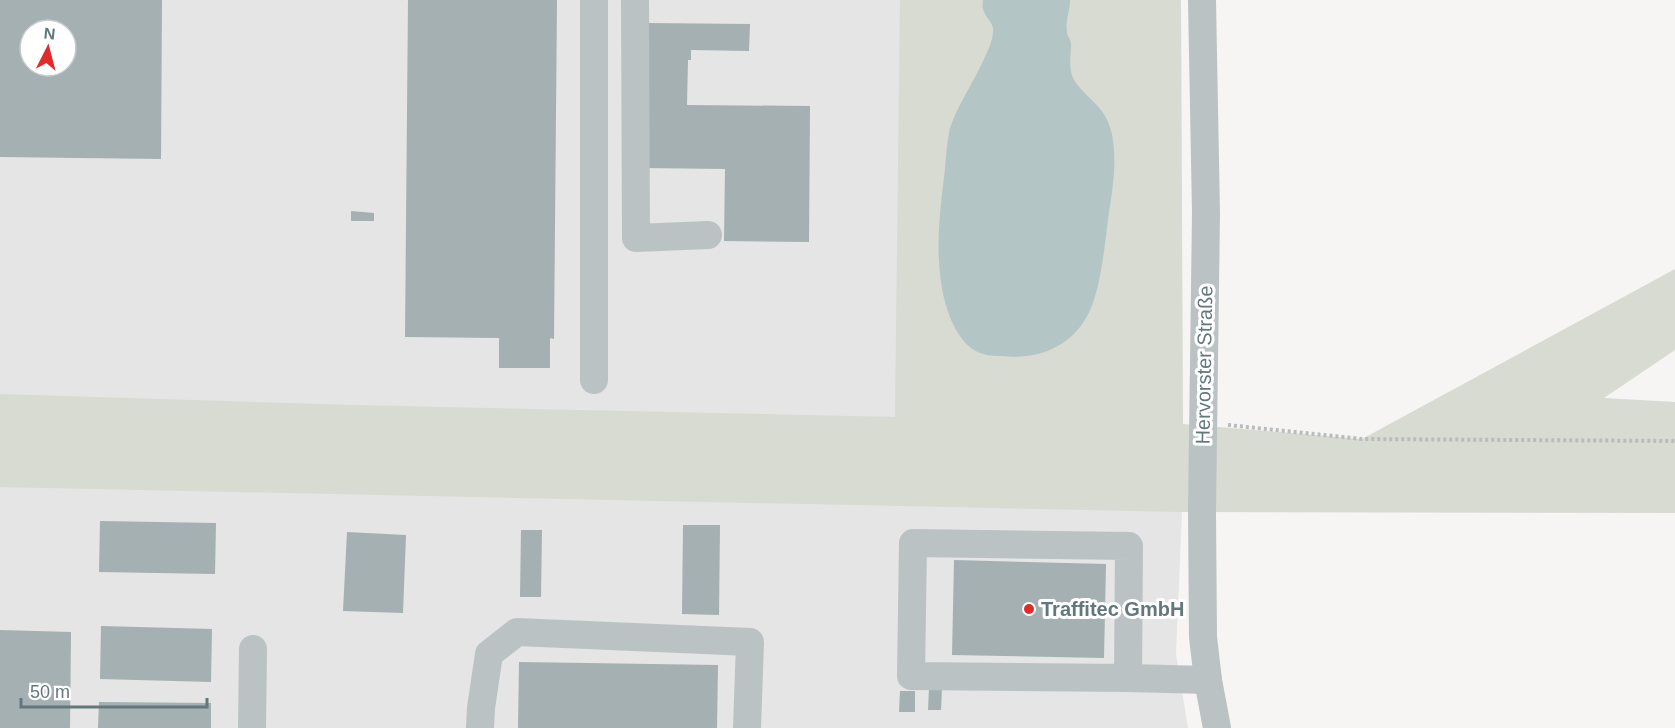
<svg xmlns="http://www.w3.org/2000/svg" width="1675" height="728" font-family="Arial,sans-serif">
<style>
.built{fill:#e4e5e4;fill-rule:evenodd}
.green{fill:#d7dbd2}
.water{fill:#b3c5c5}
.building{fill:#a4b0b2;fill-rule:evenodd}
.lines{fill:none;stroke-linecap:round;stroke-linejoin:round}
.path{stroke:#b8bcbd;stroke-width:4;stroke-dasharray:3 3;stroke-linecap:butt}
.minor{stroke:#bbc2c3;stroke-width:28}
.poi-dot{fill:#df2c2a;stroke:#fff;stroke-width:2}
.labels{text-anchor:middle;stroke-width:6;stroke-linejoin:round;paint-order:stroke}
.street-label{font-size:20px;fill:#62787d;stroke:#fff}
.poi-label{font-size:20px;font-weight:bold;fill:#62787d;stroke:#fff;text-anchor:start}
</style>
<rect width="100%" height="100%" fill="#f6f5f3"/>
<path class="built" d="M0 0H1181L1182 512 1176 654 1188 728H0ZM30 30H66V66H30Z"/>
<polygon class="green" points="900,0 1181,0 1183,424 1362,439 1675,269 1675,350 1604,398 1675,402 1675,513 1182,512 0,487 0,394 354,405 895,417"/>
<path class="water" d="M983 0H1070C1070 10 1065 22 1067 32 1067 36 1071 40 1071 44 1071 56 1068 69 1074 80 1079 89 1094 101 1101 110 1121 135 1114 182 1109 212 1105 241 1101 294 1086 318 1068 349 1035 360 1001 356 992 356 982 355 974 350 952 336 942 298 940 273 936 239 941 203 945 169 946 156 947 141 950 128 958 104 974 82 984 59 988 51 992 42 993 33 995 23 985 18 983 9 982 6 983 3 983 0Z"/>
<g class="building">
<path d="M0 0H162L161 159 0 157ZM30 30H66V66H30Z"/>
<polygon points="408,0 557,0 554,339 550,338 550,368 499,368 499,338 405,337"/>
<polygon points="645,23 750,24 749,51 691,50 691,60 688,60 687,105 810,106 809,242 724,241 725,169 643,168"/>
<polygon points="351,211 374,213 374,221 351,221"/>
<polygon points="100,521 216,523 215,574 99,572"/>
<polygon points="683,525 720,525 719,615 682,614"/>
<polygon points="521,530 542,530 541,597 520,597"/>
<polygon points="347,532 406,535 403,613 343,611"/>
<polygon points="954,560 1106,564 1104,658 952,655"/>
<polygon points="101,626 212,629 211,682 100,679"/>
<polygon points="0,630 71,632 70,728 0,728"/>
<polygon points="519,662 718,665 717,728 518,728"/>
<polygon points="929,688 942,688 941,710 928,710"/>
<polygon points="900,691 915,691 915,712 899,712"/>
<polygon points="99,702 211,703 211,728 98,728"/>
</g>
<g class="lines">
<polyline class="path" points="1228,425 1362,439 1675,441"/>
<g class="minor">
<polyline points="635,0 636,238 708,235"/>
<polyline points="1202,0 1206,213 1202,512 1203,637 1208,680 1217,728"/>
<polyline points="594,380 594,0"/>
<polygon points="913,543 1129,546 1128,678 911,676"/>
<polyline points="1128,678 1208,680"/>
<polyline points="252,728 253,649"/>
<polyline points="480,728 481,708 489,654 517,632 750,642 747,728"/>
</g>
</g>
<circle class="poi-dot" cx="1029" cy="609" r="6"/>
<g class="labels">
<g class="street-label">
<text transform="translate(1204 365) rotate(-89)" y="7">Hervorster Straße</text>
</g>
<g class="poi-label">
<text x="1041" y="616">Traffitec GmbH</text>
</g>
</g>
<g transform="translate(48 48) rotate(6)"><circle r="28" fill="#ffffff" stroke="#c0c9cb" stroke-width="1.5"/>
<path d="M0-4.5L10 22L0 15L-10 22Z" fill="#df2c2a"/>
<text y="-9" font-size="16" font-weight="bold" text-anchor="middle" fill="#62787d">N</text>
</g>
<path d="M21 698v9h186v-9" fill="none" stroke="#62787d" stroke-width="3"/>
<text x="30" y="698" font-size="18" fill="#62787d" stroke="#ffffff" stroke-width="4.5" paint-order="stroke">50 m</text>
</svg>
